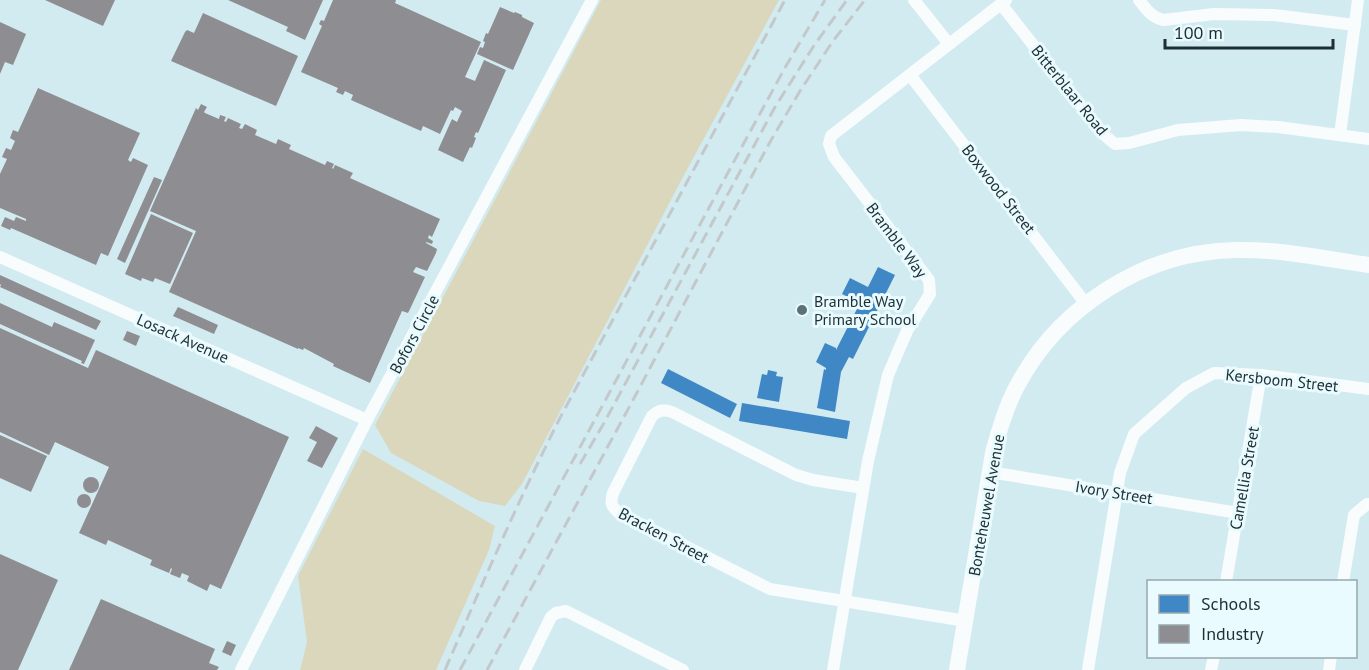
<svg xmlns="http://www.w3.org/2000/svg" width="1369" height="670" font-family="'PT Sans',sans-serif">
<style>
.green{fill:#dbd7bd}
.schools{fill:#3f88c5}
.industry{fill:#8d8d92}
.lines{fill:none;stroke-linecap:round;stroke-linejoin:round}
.street{stroke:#f8fcfd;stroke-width:12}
.secondary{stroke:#f8fcfd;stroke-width:16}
.rail{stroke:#c3c9cb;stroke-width:3;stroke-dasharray:12 6;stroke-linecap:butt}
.poi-dot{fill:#5c7176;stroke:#e9fbff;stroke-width:2}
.labels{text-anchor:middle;stroke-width:6;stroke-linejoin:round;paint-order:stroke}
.street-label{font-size:16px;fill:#1d2f33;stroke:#e9fbff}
.poi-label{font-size:16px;fill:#1d2f33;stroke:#e9fbff;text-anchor:start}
</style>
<rect width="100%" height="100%" fill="#d2ebf1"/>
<g class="green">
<polygon points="601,0 779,0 683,177 522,484 505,506 479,501 391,453 375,425"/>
<polygon points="363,449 495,526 489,550 436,670 300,670 307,642 298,576"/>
</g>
<g class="schools">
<polygon points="878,267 895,275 853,359 849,357 841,372 835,412 817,408 824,369 826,370 826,368 816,362 825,343 836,348 836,350 860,303 842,294 850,278 868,287"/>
<polygon points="668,369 737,404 730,418 661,383"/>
<polygon points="768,370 777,372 776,376 783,377 779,402 757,398 762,374 767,375"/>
<polygon points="742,403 850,421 847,439 739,421"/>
</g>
<g class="industry">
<polygon points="45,0 115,0 103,26"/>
<polygon points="228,0 323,0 305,40 286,31 288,27"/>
<polygon points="333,0 396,0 395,3 481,42 465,77 475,81 484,60 506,70 478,133 476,132 474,137 476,138 472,148 470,147 463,162 438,150 452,119 457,122 462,111 455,107 453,111 451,110 440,134 423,126 421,131 351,100 353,95 345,91 343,95 336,92 338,88 301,72 322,26 319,24 321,20 324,21"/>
<polygon points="500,7 514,13 515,12 522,15 522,17 534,23 513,70 477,54 480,47 483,48 485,42 483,41 486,33 488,34"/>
<polygon points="203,13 298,56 276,106 171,61 185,32 187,30 194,33"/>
<polygon points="0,22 26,34 13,65 5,62 0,74"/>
<polygon points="38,88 140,133 128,160 131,162 133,158 148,165 108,256 101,253 96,265 11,228 10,230 1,226 5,217 14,221 16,217 26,221 26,219 0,208 0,174 7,159 2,157 6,148 11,150 15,141 10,138 13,130 18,132"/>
<polygon points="201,104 207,107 204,112 205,113 219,119 220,115 226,117 224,121 226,122 228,118 241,124 239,128 242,129 245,124 257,130 255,135 276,144 278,139 291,145 289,149 325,165 327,161 334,164 332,168 333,169 335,165 353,173 350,178 440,219 432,237 429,235 428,238 433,241 432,244 426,242 426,243 437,249 436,253 427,271 416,267 413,272 425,277 410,309 408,313 402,311 370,383 333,366 334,364 304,348 303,350 298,348 298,349 169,292 196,231 150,211 196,108 198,110"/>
<polygon points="154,177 162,180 125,263 117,259"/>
<polygon points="151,214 193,233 170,284 155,278 153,282 142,278 141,281 125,274"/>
<polygon points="0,275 101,321 96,330 0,287 1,285 0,284"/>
<polygon points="0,303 52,327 54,322 95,340 84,364 81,363 82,361 0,324"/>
<polygon points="178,307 218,325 214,334 173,316"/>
<polygon points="0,328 88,368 96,350 289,437 221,589 210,584 207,591 187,581 189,576 182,573 180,578 170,574 172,569 171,568 169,573 150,565 152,560 108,540 106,545 79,533 109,467 55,442 49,455 0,432"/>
<polygon points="127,331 140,336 136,346 123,340"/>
<polygon points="316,426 338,438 322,468 307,461 317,442 309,438"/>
<polygon points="0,435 47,456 31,492 0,478"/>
<circle cx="91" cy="485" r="8"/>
<circle cx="84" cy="501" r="7"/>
<polygon points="0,554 58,580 18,670 0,670"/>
<polygon points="101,599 215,649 209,663 219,667 217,670 69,670"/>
<polygon points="227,641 236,645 231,656 222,652"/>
</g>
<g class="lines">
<g class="street">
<polyline points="914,0 949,44"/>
<path d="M1139 0C1146 9 1151 17 1163 20L1214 14 1274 15 1355 25"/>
<polyline points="1001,4 1103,134 1115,144 1129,143 1178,130 1241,125 1278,127 1369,139"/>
<polyline points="910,75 1086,304"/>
<polyline points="1340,135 1358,0"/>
<polyline points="0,257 367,420"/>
<polyline points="990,472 1238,513"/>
<path d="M863 488 813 480 796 475 672 412C664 409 659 410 652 416L613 493C610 504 611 506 620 514L677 542 770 589 966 621"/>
<polyline points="1226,582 1261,375"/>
<polyline points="1343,582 1354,515 1367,504 1369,504"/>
<polyline points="241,670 367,420 592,0"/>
<polyline points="525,670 551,617 556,613 566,611 683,670"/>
<polyline points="833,670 868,461 888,375 907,331 930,294 929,280 834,157 829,144 831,136 1006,0"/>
<polyline points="1088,670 1120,473 1134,434 1186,388 1214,373 1261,375 1369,389"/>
<polyline points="1211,670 1214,656"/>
<polyline points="1329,670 1331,656"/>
</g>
<path class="secondary" d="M957 670 993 453C999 430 1005 409 1016 388 1058 307 1145 251 1237 250 1281 249 1326 259 1369 265"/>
<g class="rail">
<polyline points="580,464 604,423 775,107 815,44 847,0"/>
<path d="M445 670C482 584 519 499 561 416L785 0"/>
<polyline points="460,670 745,141 786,66 825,0"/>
<polyline points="487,670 633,400 770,142 800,91 833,41 865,0"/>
</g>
</g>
<circle class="poi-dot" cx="802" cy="310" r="6"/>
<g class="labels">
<g class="street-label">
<text transform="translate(1070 90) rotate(51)" y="6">Bitterblaar Road</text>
<text transform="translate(999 189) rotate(52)" y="6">Boxwood Street</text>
<text transform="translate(897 240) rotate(53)" y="6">Bramble Way</text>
<text transform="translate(414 334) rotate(-62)" y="6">Bofors Circle</text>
<text transform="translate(183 338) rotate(24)" y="6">Losack Avenue</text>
<text transform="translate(1282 380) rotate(6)" y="6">Kersboom Street</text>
<text transform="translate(1244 478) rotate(-80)" y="6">Camellia Street</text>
<text transform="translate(1114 492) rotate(9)" y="6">Ivory Street</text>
<text transform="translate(986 505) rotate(-80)" y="6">Bonteheuwel Avenue</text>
<text transform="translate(664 535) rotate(28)" y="6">Bracken Street</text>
</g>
<g class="poi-label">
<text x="814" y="307">Bramble Way<tspan x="814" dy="18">Primary School</tspan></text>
</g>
</g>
<rect x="1147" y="580" width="210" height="78" fill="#e9fbff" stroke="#97a9ad" stroke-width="1.5"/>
<rect x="1159" y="595" width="30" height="18" fill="#3f88c5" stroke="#97a9ad" stroke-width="1.5"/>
<text x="1201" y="610" font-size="18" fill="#1d2f33">Schools</text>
<rect x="1159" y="625" width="30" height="18" fill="#8d8d92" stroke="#97a9ad" stroke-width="1.5"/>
<text x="1201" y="640" font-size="18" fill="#1d2f33">Industry</text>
<path d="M1165 39v9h168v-9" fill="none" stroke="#1d2f33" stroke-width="3"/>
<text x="1174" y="39" font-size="18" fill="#1d2f33" stroke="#e9fbff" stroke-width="4.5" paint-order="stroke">100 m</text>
</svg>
